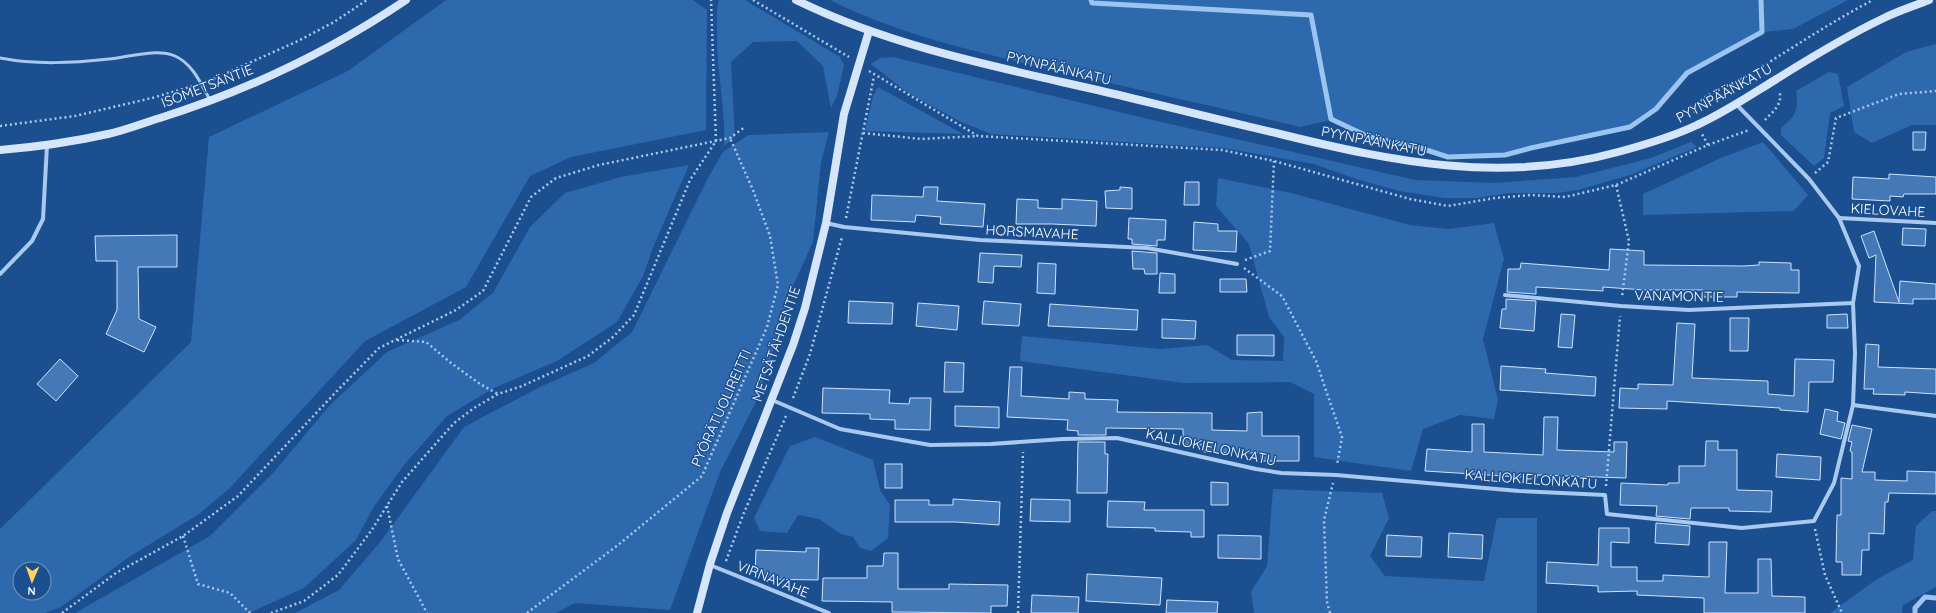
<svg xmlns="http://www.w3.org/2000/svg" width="1936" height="613" font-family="Quicksand,sans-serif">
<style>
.green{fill:#2e69ad;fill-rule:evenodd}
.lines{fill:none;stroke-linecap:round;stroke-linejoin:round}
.stream{stroke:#9cc4f0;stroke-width:5}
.building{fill:#4478b7;stroke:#cfe3fa}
.path{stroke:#a9c9ee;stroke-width:2.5;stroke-dasharray:2 3;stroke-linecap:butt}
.lane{stroke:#a9c9ee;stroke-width:3}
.street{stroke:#a9c9ee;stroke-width:4}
.secondary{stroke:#d6e6fa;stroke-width:8}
.labels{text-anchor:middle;stroke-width:3;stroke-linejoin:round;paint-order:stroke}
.street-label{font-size:14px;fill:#fff;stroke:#1b4f8f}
</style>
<rect width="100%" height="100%" fill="#1b4f8f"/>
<g class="green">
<path d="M446 0H693L707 10 706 130 571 157 530 176 466 287 365 341 229 489 199 514 129 557 61 607 45 613H0V529L191 342 209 137 348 71ZM20 569H44V593H20Z"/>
<path d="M719 0H745L840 57 844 65 837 96 831 108 823 66 797 41 753 42 731 62 735 137 724 146C726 108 716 69 717 31 717 20 716 10 719 0Z"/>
<path d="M830 0H1848L1793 29 1762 32 1687 73 1656 109 1630 127 1531 148 1505 155 1448 157 1417 147 1369 137 1331 120 1300 127C1213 106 1126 87 1040 67 969 50 895 33 830 0Z"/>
<polygon points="1936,44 1936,125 1912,125 1872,143 1854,132 1847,87 1906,52"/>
<polygon points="893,57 1144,118 1415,180 1495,183 1576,177 1651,158 1691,142 1697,147 1630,175 1578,190 1557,193 1510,193 1476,198 1444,198 1399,191 1356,179 1314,164 1223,148 991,134 959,121 908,93 871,64 880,58"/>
<path d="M1829 72 1838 74 1844 106 1830 113 1824 158 1814 166 1781 135V128C1796 116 1799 110 1796 91Z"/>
<polygon points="878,87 963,134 865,131 873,96"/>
<polygon points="829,132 821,162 813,242 793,286 759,396 720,472 670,610 575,603 556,613 295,613 339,590 381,541 464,427 542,386 594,363 632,332 708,178 723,152 748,135"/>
<polygon points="1763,142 1808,195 1794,211 1643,215 1643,194 1721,158"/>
<polygon points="689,165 654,245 643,276 617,322 557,361 494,388 447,416 404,465 373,508 356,540 304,588 249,613 75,613 210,536 273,473 330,405 387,352 459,320 493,293 530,227 565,193 621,177"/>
<polygon points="1218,178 1291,193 1410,225 1449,229 1494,223 1504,259 1483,339 1498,400 1494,419 1460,415 1423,429 1411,471 1314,457 1314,394 1290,382 1184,383 1020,361 1022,336 1161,349 1207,345 1232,360 1283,361 1284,337 1269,317 1249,244 1216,206"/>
<polygon points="815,437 873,460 880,490 890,505 888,538 871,551 860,548 853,537 841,534 819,519 798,515 787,533 760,531 754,518 790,446"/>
<polygon points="1273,489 1382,493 1389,518 1370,556 1385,576 1484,581 1497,518 1537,518 1537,613 1254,613 1251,592 1267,566"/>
<polygon points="1932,511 1936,511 1936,587 1903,605 1902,613 1830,613 1877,579 1913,560 1916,526"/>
</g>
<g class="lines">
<g class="stream">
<polyline points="1091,0 1092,3 1311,15 1331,119 1369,137 1417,147 1448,157 1505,155 1531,148 1630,127 1656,109 1687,73 1762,32 1761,0"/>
<polyline points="1915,613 1915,608 1925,597 1936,598"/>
</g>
</g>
<g class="building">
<polygon points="1913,132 1926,132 1925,150 1913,150"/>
<polygon points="1889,174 1936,177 1936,194 1904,194 1903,197 1890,196 1890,201 1852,199 1853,177 1889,179"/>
<polygon points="1185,182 1199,182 1199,205 1184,205"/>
<polygon points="924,187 938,187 937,201 985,204 983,227 940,224 941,217 916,215 915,222 871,220 872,195 923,197"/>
<polygon points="1120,187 1132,188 1132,209 1106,208 1105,191 1120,190"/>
<polygon points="1017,199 1038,200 1038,208 1062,209 1062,199 1097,201 1096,226 1052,224 1016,224"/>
<polygon points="1129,218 1166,220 1165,240 1157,240 1157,246 1132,244 1132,239 1128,239"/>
<polygon points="1194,222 1218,224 1218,231 1237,231 1236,252 1193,250"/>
<polygon points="1903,228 1926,229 1925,246 1902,245"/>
<polygon points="1874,231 1899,302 1900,281 1936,284 1936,299 1913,299 1913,304 1874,302 1876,255 1869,258 1861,236"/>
<polygon points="177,235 177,267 138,267 139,319 156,327 144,352 106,334 117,310 117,261 96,261 95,236"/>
<polygon points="1610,249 1644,251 1644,265 1743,266 1759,265 1759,262 1791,263 1791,270 1799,270 1799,293 1737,292 1737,297 1702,297 1703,290 1644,290 1603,287 1603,291 1536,287 1536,294 1507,292 1508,269 1520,269 1521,263 1609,270"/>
<polygon points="1132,251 1157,253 1157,274 1145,274 1144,269 1133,269"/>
<polygon points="980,253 1022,255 1021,267 994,266 993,283 978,282"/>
<polygon points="1038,263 1056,264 1055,294 1037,293"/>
<polygon points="1160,273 1175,274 1175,293 1159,293"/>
<polygon points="1220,279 1246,279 1247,292 1220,292"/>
<polygon points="1506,299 1536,301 1534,331 1500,328 1502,309 1506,309"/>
<polygon points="849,301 893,303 892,324 848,323"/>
<polygon points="984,301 1021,304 1019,326 982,324"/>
<polygon points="918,303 959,306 957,330 916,326"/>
<polygon points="1050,304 1138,310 1137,330 1048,326"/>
<polygon points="1561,314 1575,315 1572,348 1558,347"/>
<polygon points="1847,314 1848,328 1827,328 1827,315"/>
<polygon points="1730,318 1749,318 1748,351 1730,351"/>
<polygon points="1162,319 1196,321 1195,339 1162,338"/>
<polygon points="1677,323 1695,324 1692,378 1768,381 1768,394 1794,396 1795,359 1834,360 1833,382 1809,382 1808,412 1780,410 1780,408 1667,401 1667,409 1619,408 1620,388 1638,389 1638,384 1673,385"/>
<polygon points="1237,335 1274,335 1274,356 1237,355"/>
<polygon points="1866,344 1879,345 1878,367 1936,369 1936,394 1905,392 1905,395 1873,394 1874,389 1864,389"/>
<polygon points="60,359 78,376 56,401 37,384"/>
<polygon points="945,362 964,363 963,392 944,392"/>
<polygon points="1501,366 1546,369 1545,373 1596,377 1595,396 1500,390"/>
<polygon points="1010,367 1022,367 1021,396 1069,399 1069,392 1085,393 1085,399 1118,400 1117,412 1212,413 1212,430 1247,431 1247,413 1262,412 1262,436 1299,436 1299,461 1261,461 1261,453 1204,452 1204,445 1183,445 1183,429 1106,428 1106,435 1078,435 1078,431 1067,430 1068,420 1007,417"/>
<polygon points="823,388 890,390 889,403 909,404 910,398 931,398 930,430 895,429 895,420 870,419 870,414 822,413"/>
<polygon points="955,406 999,407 999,428 955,426"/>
<polygon points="1825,409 1838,412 1837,421 1845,423 1841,439 1820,434"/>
<polygon points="1544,417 1558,417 1557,450 1614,452 1614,442 1627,442 1626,478 1537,475 1537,478 1425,471 1427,449 1472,452 1472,424 1484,424 1484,452 1543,455"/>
<polygon points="1852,425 1872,429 1862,472 1875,472 1875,480 1907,481 1907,471 1936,472 1936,494 1889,493 1888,502 1885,502 1884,534 1869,533 1869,550 1862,550 1861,575 1842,575 1842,562 1836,562 1837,515 1841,515 1841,478 1852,479 1852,452 1850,451 1852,442 1848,441"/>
<polygon points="1706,441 1718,441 1718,450 1737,450 1737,490 1772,491 1771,512 1729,511 1729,508 1691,508 1690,519 1656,516 1657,506 1620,505 1621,483 1668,485 1668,483 1679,483 1679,466 1705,466"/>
<polygon points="1078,442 1105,442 1105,454 1108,454 1107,493 1077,493"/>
<polygon points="1777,454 1821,457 1820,480 1776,477"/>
<rect x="885" y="464" width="17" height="24"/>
<polygon points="1211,482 1228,483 1228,505 1211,505"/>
<polygon points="953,499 1000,502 999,525 956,522 895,522 895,500 929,500 929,505 953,505"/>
<polygon points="1031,499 1070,500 1070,522 1030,521"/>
<polygon points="1108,501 1145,502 1144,510 1204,510 1204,537 1191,537 1191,532 1155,531 1155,528 1107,527"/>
<polygon points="1656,523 1690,526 1689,545 1655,543"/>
<polygon points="1599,528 1629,528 1629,543 1611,542 1611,567 1637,567 1637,581 1663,581 1663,575 1709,577 1709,542 1727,542 1725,593 1758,593 1758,559 1771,559 1772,596 1805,597 1805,613 1704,613 1704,598 1637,595 1637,591 1598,592 1598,586 1546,583 1547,562 1598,565"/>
<polygon points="1449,533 1483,535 1482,559 1448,557"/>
<polygon points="1218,535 1261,536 1261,559 1218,558"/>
<polygon points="1387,535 1422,537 1421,557 1386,556"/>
<polygon points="806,548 819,548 818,580 764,579 764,573 755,573 756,550 806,552"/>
<polygon points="884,553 898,553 898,589 949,589 949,584 1008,585 1007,606 991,606 991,613 892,612 892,602 822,601 823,578 867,578 867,566 883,566"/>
<polygon points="1087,574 1162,578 1160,605 1086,601"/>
<polygon points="1032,595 1079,597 1078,613 1031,613"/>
<polygon points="1167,600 1218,602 1217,613 1166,613"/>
</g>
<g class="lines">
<g class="path">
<polyline points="753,0 849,57"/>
<polyline points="869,71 978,136 1222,150 1274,161 1410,199 1448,206 1495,198 1531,195 1565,197 1616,185 1708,145 1702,134"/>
<polyline points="209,81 298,41 334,22 367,0"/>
<path d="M1695 113 1694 108C1706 92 1728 87 1745 77 1788 51 1829 23 1873 0"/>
<path d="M1765 120C1772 112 1784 104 1779 91"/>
<polyline points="0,126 75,116 152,98 193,86"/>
<polyline points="863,133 921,139 978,136"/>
<polyline points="1708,145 1749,130"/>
<polyline points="1815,173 1828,162 1836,118 1899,94 1936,91"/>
<polyline points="1616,185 1629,241 1622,297"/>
<polyline points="846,218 874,76"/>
<polyline points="1245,260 1270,251 1274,161"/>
<polyline points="1244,268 1282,296 1316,361 1342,437 1337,465"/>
<polyline points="397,340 426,342 451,363 480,384 498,394"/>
<polyline points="793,398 810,354 842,237"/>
<polyline points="1606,486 1620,316"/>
<polyline points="387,506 398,559 427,613"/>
<polyline points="1815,529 1825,575 1842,613"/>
<polyline points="183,536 198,584 230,593 250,613"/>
<polyline points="726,561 743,515 786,416"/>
<polyline points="62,613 116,573 183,536 238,496 336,392 379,348 456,310 483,291 531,197 556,178 599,165 730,138 745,127"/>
<polyline points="271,613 304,601 338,575 371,531 402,482 454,423 474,408 498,394 522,386 588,356 613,337 634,315 690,180 716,141 711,0"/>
<polyline points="527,613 618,545 702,476 767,327 778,285 770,236 753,190 730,138"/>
<polyline points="1018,613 1023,452"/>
<polyline points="1330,613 1327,602 1324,520 1333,483"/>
</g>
<path class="lane" d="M0 58C36 65 72 63 109 59 128 57 157 48 175 56 193 64 201 84 210 100"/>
<g class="street">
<polyline points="1839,218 1936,223"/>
<polyline points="826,223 844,227 980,240 1147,248 1237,264"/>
<polyline points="0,274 32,241 43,219 47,145"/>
<polyline points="1505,295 1621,306 1689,310 1853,303"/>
<polyline points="772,400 840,429 930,445 991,444 1063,439 1117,438 1256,469 1281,473 1336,475 1519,491 1605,495 1607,514 1742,528 1814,521 1834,483 1853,405 1855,353 1853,303 1859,266 1839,218 1809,179 1736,104"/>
<polyline points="1853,405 1936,416"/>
<polyline points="710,565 829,613"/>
</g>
<g class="secondary">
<path d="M796 0C898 50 1013 70 1123 96 1176 109 1228 122 1280 134 1394 162 1502 184 1618 152 1644 145 1672 137 1697 125 1724 113 1749 96 1775 80 1810 58 1846 36 1884 18 1898 11 1914 6 1929 0"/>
<path d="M0 150C36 147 72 142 108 134 126 130 143 123 160 118 249 90 329 52 406 0"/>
<polyline points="697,613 710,564 727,513 793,345 805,308 826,223 844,114 869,31"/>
</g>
</g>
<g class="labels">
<g class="street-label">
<text transform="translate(1059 68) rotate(13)" y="5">PYYNPÄÄNKATU</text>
<text transform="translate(207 86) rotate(-21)" y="5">ISOMETSÄNTIE</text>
<text transform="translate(1724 93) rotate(-29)" y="5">PYYNPÄÄNKATU</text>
<text transform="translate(1374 141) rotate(11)" y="5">PYYNPÄÄNKATU</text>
<text transform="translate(1888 210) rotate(3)" y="5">KIELOVAHE</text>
<text transform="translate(1032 232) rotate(3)" y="5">HORSMAVAHE</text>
<text transform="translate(1679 296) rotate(1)" y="5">VANAMONTIE</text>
<text transform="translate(776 344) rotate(-71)" y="5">METSÄTÄHDENTIE</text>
<text transform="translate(721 408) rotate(-66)" y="5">PYÖRÄTUOLIREITTI</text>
<text transform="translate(1211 447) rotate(12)" y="5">KALLIOKIELONKATU</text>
<text transform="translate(1531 479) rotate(4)" y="5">KALLIOKIELONKATU</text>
<text transform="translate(773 579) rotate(22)" y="5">VIRNAVAHE</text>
</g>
</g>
<g transform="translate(32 581) rotate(182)"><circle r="19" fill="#1b4f8f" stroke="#7695bc"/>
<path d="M0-3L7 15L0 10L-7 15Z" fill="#ffd166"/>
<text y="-6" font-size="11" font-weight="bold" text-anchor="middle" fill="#ffffff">N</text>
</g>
</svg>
